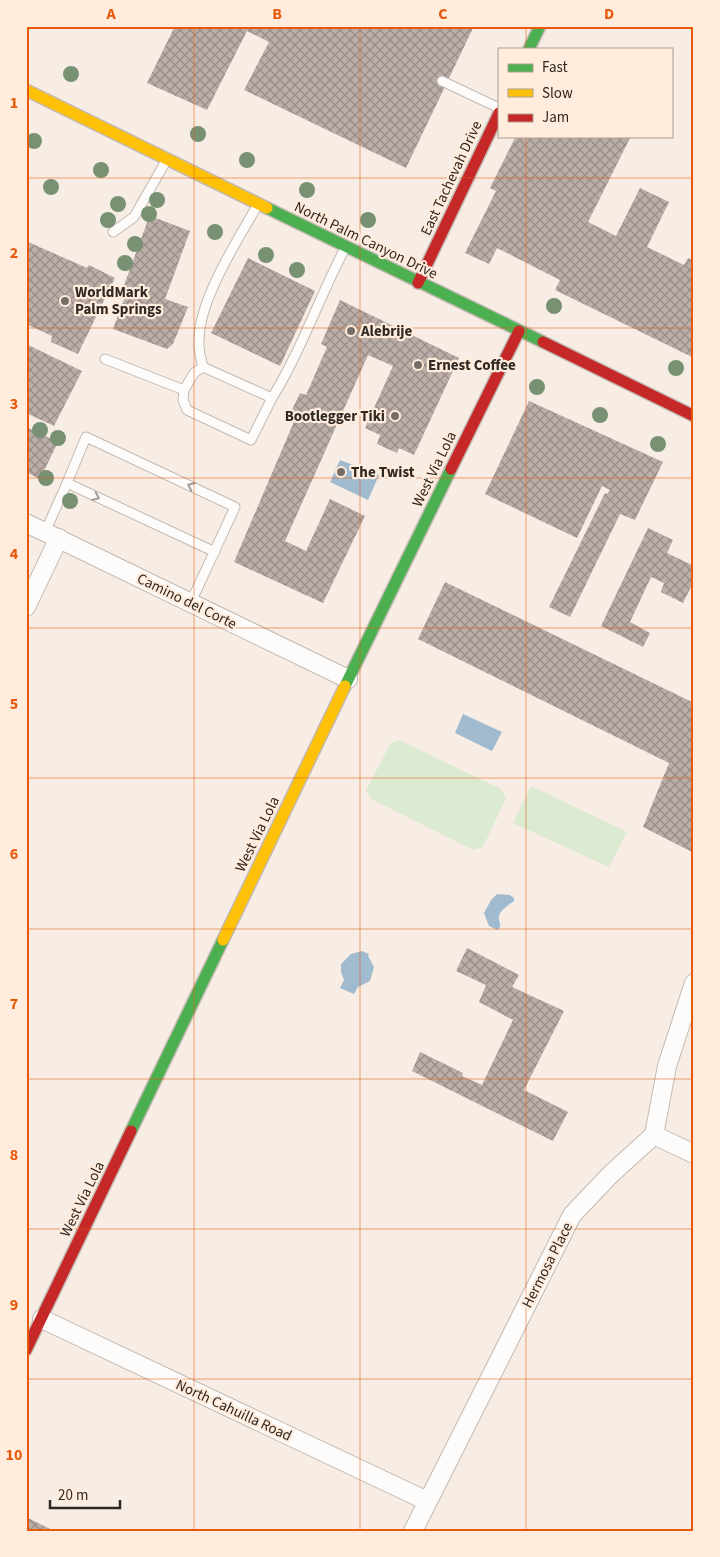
<svg xmlns="http://www.w3.org/2000/svg" width="720" height="1557" font-family="'Source Sans 3',sans-serif">
<style>
.pitch{fill:#dcead2}
.water{fill:#a0bbcf}
.building{fill:url(#building-cross-hatch)}
.lines{fill:none;stroke-linecap:round;stroke-linejoin:round}
.lane-casing{stroke:#c2b9b2;stroke-width:11}
.street-casing{stroke:#c2b9b2;stroke-width:20}
.fast-casing{stroke:#c2b9b2;stroke-width:14}
.slow-casing{stroke:#c2b9b2;stroke-width:14}
.jam-casing{stroke:#c2b9b2;stroke-width:14}
.lane{stroke:#fefcfb;stroke-width:9}
.street{stroke:#fefcfb;stroke-width:18}
.fast{stroke:#4caf50;stroke-width:11}
.slow{stroke:#ffc107;stroke-width:11}
.jam{stroke:#c62828;stroke-width:11}
.tree{fill:#779172}
.oneway{stroke:#a19d9a}
.grid{fill:none;stroke:#e8590c;stroke-width:1;stroke-opacity:0.55}
.poi-dot{fill:#756d67;stroke:#ffecdc;stroke-width:2}
.labels{text-anchor:middle;stroke-width:4.5;stroke-linejoin:round;paint-order:stroke}
.street-label{font-size:15px;fill:#2f2823;stroke:#ffecdc}
.poi-label{font-size:15px;font-weight:bold;fill:#2f2823;stroke:#ffecdc;text-anchor:start}
.neatline{fill:none;stroke:#e8590c;stroke-width:2}
.grid-label{font-size:16px;text-anchor:middle;font-weight:bold;fill:#e8590c}
</style>
<defs>
<pattern id="building-cross-hatch" width="8" height="8" patternUnits="userSpaceOnUse" patternTransform="scale(1.25)"><rect width="8" height="8" fill="#bbada8"/><path d="M0 0l8 8M0 8l8-8" fill="none" stroke="#988d88"/></pattern>
</defs>
<rect width="100%" height="100%" fill="#f7ede4"/>
<g class="pitch">
<polygon points="399,740 501,789 506,798 483,847 473,850 371,799 366,790 391,743"/>
<polygon points="531,786 627,832 609,867 513,823"/>
</g>
<g class="water">
<polygon points="340,460 379,475 368,500 330,482"/>
<polygon points="463,714 502,732 492,751 455,733"/>
<path d="M497 894 510 895 514 898V901C509 905 497 911 499 920 499 922 501 925 500 927L498 930 489 926 484 913 491 900Z"/>
<polygon points="362,951 369,954 368,956 374,967 370,981 358,987 354,994 340,988 344,980 341,972 341,964 351,954"/>
</g>
<g class="building">
<polygon points="175,26 474,26 406,168 244,90 269,42 247,31 207,110 147,83"/>
<polygon points="516,136 631,136 588,222 616,236 640,188 669,202 647,247 684,265 688,258 694,261 694,358 555,290 560,280 497,248 489,264 465,253 496,191 490,188"/>
<polygon points="153,217 190,231 165,299 188,307 173,344 167,349 113,329 128,289 123,288 148,220"/>
<polygon points="26,241 87,268 89,265 115,278 78,354 51,342 52,336 26,324"/>
<polygon points="248,258 315,291 280,366 211,333"/>
<polygon points="340,300 459,358 414,455 399,448 397,453 377,444 380,435 365,428 393,366 368,355 285,541 306,551 330,499 365,516 323,603 234,562 296,417 290,414 300,393 306,395 327,347 321,344"/>
<polygon points="26,344 82,371 54,426 26,413"/>
<polygon points="529,401 663,462 635,520 620,514 570,617 549,607 605,493 607,494 610,490 602,486 577,538 485,494"/>
<polygon points="26,427 58,442 40,479 26,472"/>
<polygon points="648,528 673,540 667,553 694,566 694,581 683,603 661,592 664,583 651,577 630,622 650,633 643,647 601,626"/>
<polygon points="445,582 694,703 694,853 643,827 669,763 418,639"/>
<polygon points="467,948 519,975 512,987 564,1011 524,1090 568,1112 553,1141 412,1071 420,1052 463,1073 462,1076 482,1085 513,1020 479,1002 486,985 456,971"/>
<polygon points="26,1517 54,1531 26,1531"/>
</g>
<g class="lines">
<g class="lane-casing">
<g id="lane">
<polyline points="442,81 499,108"/>
<polyline points="113,232 134,217 166,161"/>
<polyline points="105,359 184,390 183,400 187,410 251,440 272,398 203,367 194,373 184,390"/>
<path d="M203 367C201 359 198 349 199 340 199 300 237 241 257 206"/>
<path d="M272 398C301 351 319 298 345 248"/>
<polyline points="45,532 67,483"/>
<polyline points="191,602 235,507 86,437 67,483 215,552"/>
</g>
</g>
<g class="street-casing">
<g id="street">
<polyline points="26,523 348,679"/>
<polyline points="26,607 59,538"/>
<polyline points="654,1135 694,1154"/>
<polyline points="42,1319 427,1501"/>
<polyline points="413,1531 572,1215 611,1174 654,1135 667,1066 694,983"/>
</g>
</g>
<g class="fast-casing">
<g id="fast">
<polyline points="529,49 540,26"/>
<polyline points="267,208 543,342"/>
<polyline points="345,686 451,469"/>
<polyline points="131,1131 223,940"/>
</g>
</g>
<g class="slow-casing">
<g id="slow">
<polyline points="26,90 267,208"/>
<polyline points="223,940 345,686"/>
</g>
</g>
<g class="jam-casing">
<g id="jam">
<polyline points="418,283 499,113"/>
<polyline points="543,342 694,416"/>
<polyline points="451,469 519,331"/>
<polyline points="26,1350 131,1131"/>
</g>
</g>
<use href="#lane" class="lane"/>
<use href="#street" class="street"/>
<use href="#fast" class="fast"/>
<use href="#slow" class="slow"/>
<use href="#jam" class="jam"/>
</g>
<g class="tree">
<circle cx="71" cy="74" r="8"/>
<circle cx="198" cy="134" r="8"/>
<circle cx="34" cy="141" r="8"/>
<circle cx="247" cy="160" r="8"/>
<circle cx="101" cy="170" r="8"/>
<circle cx="51" cy="187" r="8"/>
<circle cx="307" cy="190" r="8"/>
<circle cx="157" cy="200" r="8"/>
<circle cx="118" cy="204" r="8"/>
<circle cx="149" cy="214" r="8"/>
<circle cx="108" cy="220" r="8"/>
<circle cx="368" cy="220" r="8"/>
<circle cx="215" cy="232" r="8"/>
<circle cx="135" cy="244" r="8"/>
<circle cx="266" cy="255" r="8"/>
<circle cx="125" cy="263" r="8"/>
<circle cx="297" cy="270" r="8"/>
<circle cx="554" cy="306" r="8"/>
<circle cx="676" cy="368" r="8"/>
<circle cx="537" cy="387" r="8"/>
<circle cx="600" cy="415" r="8"/>
<circle cx="40" cy="430" r="8"/>
<circle cx="58" cy="438" r="8"/>
<circle cx="658" cy="444" r="8"/>
<circle cx="46" cy="478" r="8"/>
<circle cx="70" cy="501" r="8"/>
</g>
<defs><path id="oneway-chevron" d="M-2-3.5L2.5 0L-2 3.5" fill="none" stroke-width="1.6" stroke-linecap="round" stroke-linejoin="round" transform="scale(1.25)"/></defs>
<g class="oneway">
<use href="#oneway-chevron" transform="translate(191 486) rotate(-155)"/>
<use href="#oneway-chevron" transform="translate(96 497) rotate(25)"/>
</g>
<path class="grid" d="M194 26V1531M360 26V1531M526 26V49M526 136V1531M26 178H694M26 328H694M26 478H694M26 628H694M26 778H694M26 929H694M26 1079H694M26 1229H694M26 1379H694"/>
<g class="poi-dot">
<circle cx="65" cy="301" r="5"/>
<circle cx="351" cy="331" r="5"/>
<circle cx="418" cy="365" r="5"/>
<circle cx="395" cy="416" r="5"/>
<circle cx="341" cy="472" r="5"/>
</g>
<g class="labels">
<g class="street-label">
<text transform="translate(451 178) rotate(-65)" y="5">East Tachevah Drive</text>
<text transform="translate(366 240) rotate(26)" y="5">North Palm Canyon Drive</text>
<text transform="translate(434 469) rotate(-64)" y="5">West Via Lola</text>
<text transform="translate(187 601) rotate(26)" y="5">Camino del Corte</text>
<text transform="translate(257 834) rotate(-64)" y="5">West Via Lola</text>
<text transform="translate(82 1199) rotate(-64)" y="5">West Via Lola</text>
<text transform="translate(547 1265) rotate(-63)" y="5">Hermosa Place</text>
<text transform="translate(234 1410) rotate(25)" y="5">North Cahuilla Road</text>
</g>
<g class="poi-label">
<text x="75" y="297">WorldMark<tspan x="75" dy="17">Palm Springs</tspan></text>
<text x="361" y="336">Alebrije</text>
<text x="428" y="370">Ernest Coffee</text>
<text x="385" y="421" text-anchor="end">Bootlegger Tiki</text>
<text x="351" y="477">The Twist</text>
</g>
</g>
<rect width="720" height="1557" fill="none" stroke="#ffecdc" stroke-width="55"/>
<rect x="498" y="48" width="175" height="90" fill="#ffecdc" stroke="#ac9e92"/>
<rect x="508" y="64" width="25" height="8" fill="#4caf50" stroke="#ac9e92"/>
<text x="542" y="72" font-size="15" fill="#2f2823">Fast</text>
<rect x="508" y="89" width="25" height="8" fill="#ffc107" stroke="#ac9e92"/>
<text x="542" y="98" font-size="15" fill="#2f2823">Slow</text>
<rect x="508" y="114" width="25" height="8" fill="#c62828" stroke="#ac9e92"/>
<text x="542" y="122" font-size="15" fill="#2f2823">Jam</text>
<path d="M50 1500v8h70v-8" fill="none" stroke="#2f2823" stroke-width="2.5"/>
<text x="58" y="1500" font-size="15" fill="#2f2823" stroke="#ffecdc" stroke-width="4" paint-order="stroke">20 m</text>
<rect x="28" y="28" width="664" height="1502" class="neatline"/>
<g class="grid-label">
<text x="111" y="19">A</text>
<text x="277" y="19">B</text>
<text x="443" y="19">C</text>
<text x="609" y="19">D</text>
<text x="14" y="108">1</text>
<text x="14" y="258">2</text>
<text x="14" y="409">3</text>
<text x="14" y="559">4</text>
<text x="14" y="709">5</text>
<text x="14" y="859">6</text>
<text x="14" y="1009">7</text>
<text x="14" y="1160">8</text>
<text x="14" y="1310">9</text>
<text x="14" y="1460">10</text>
</g>
</svg>
